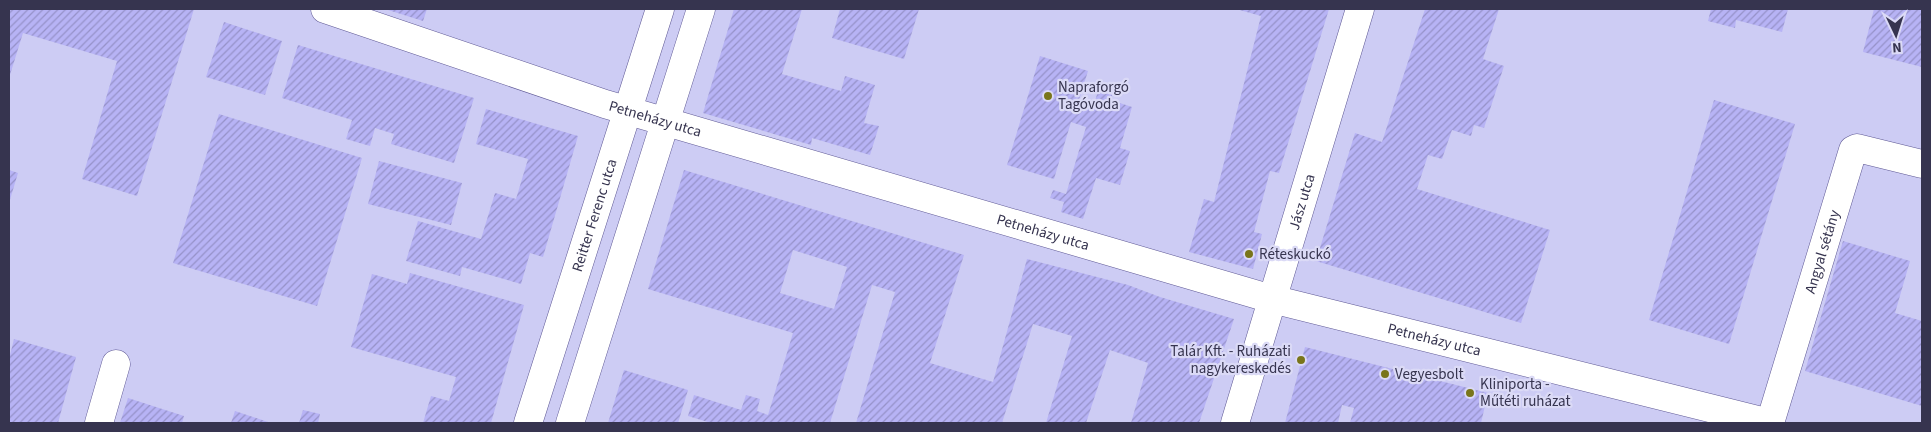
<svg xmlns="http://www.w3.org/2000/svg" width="1931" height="432" font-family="'Source Sans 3',sans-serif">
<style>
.building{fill:url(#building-hatch);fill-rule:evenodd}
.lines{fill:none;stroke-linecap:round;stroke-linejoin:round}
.minor-casing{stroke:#5f5995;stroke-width:29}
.minor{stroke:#fff;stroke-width:28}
.poi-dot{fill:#79751a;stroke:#dbdaf6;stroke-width:2}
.labels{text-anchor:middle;stroke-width:4.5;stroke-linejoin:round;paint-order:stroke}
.poi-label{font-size:15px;fill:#36344f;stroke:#dbdaf6;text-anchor:start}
.street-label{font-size:15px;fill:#36344f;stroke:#dbdaf6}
</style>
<defs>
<pattern id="building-hatch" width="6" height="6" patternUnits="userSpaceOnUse" patternTransform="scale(1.25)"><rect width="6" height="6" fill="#b7b3f5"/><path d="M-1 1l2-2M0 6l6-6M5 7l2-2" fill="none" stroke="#9692c9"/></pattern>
</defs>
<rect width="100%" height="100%" fill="#cdccf4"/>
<g class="building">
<polygon points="9,9 194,9 137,196 82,179 117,61 23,33 9,78"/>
<polygon points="385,9 427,9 423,21"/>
<polygon points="734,9 802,9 782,74 841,91 845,76 875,85 864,123 879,126 870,155 812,138 811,145 703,113"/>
<polygon points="840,9 919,9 904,59 832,38"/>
<polygon points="1236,9 1329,9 1279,173 1270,171 1254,232 1262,234 1253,269 1189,252 1204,199 1214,202 1261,16"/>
<polygon points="1425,9 1499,9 1483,59 1504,66 1484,128 1474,125 1471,136 1452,130 1442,159 1428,155 1417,189 1550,230 1521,323 1316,261 1355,133 1382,142"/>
<polygon points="1711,9 1788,9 1782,32 1736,20 1735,28 1708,21"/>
<polygon points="1874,9 1922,9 1922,67 1863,52"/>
<polygon points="224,22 282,41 265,95 206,77"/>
<polygon points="298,45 474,98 454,163 391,144 394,134 375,128 370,146 346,139 352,120 282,98"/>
<polygon points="1040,56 1088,71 1078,103 1093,108 1098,91 1112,95 1111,100 1132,107 1120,148 1130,151 1120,185 1096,178 1083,219 1061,212 1064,202 1050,198 1053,190 1066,194 1086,127 1071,122 1054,179 1007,165"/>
<polygon points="1714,100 1795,124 1729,344 1649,320"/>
<polygon points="486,109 578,136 543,257 530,253 521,284 462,267 460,276 406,261 418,221 481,239 495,193 516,199 528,159 476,144"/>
<polygon points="219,114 362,158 317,306 173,263"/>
<polygon points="379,161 462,183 451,225 368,204"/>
<polygon points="9,170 18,173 9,203"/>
<path d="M684 170 964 255 930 363 993 382 1027 259 1128 285 1160 297 1234 319 1199 423H1131L1148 363 1110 350 1086 423H1046L1072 336 1033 324 1002 423H856L895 292 872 285 830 423H711L688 416 694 395 741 410 746 395 760 399 757 411 768 415 793 333 648 289ZM793 250 847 267 834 309 780 293Z"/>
<polygon points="1843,241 1910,261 1895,313 1922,321 1922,406 1805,371"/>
<polygon points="410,273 524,305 491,423 423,423 431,396 449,401 456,377 351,347 372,274 407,284"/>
<polygon points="14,339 76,357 58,423 9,423 9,359"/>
<polygon points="1305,347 1488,393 1481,423 1350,423 1354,408 1342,405 1338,423 1285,423"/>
<polygon points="624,370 688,390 678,423 608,423"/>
<polygon points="128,398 184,416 182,423 120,423"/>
<polygon points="303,410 320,414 318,423 299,423"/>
<polygon points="235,411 271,423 231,423"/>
</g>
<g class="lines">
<g class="minor-casing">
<g id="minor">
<path id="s1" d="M325 9 605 104 1272 299 1770 423"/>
<polyline points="99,423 116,364"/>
<path id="s2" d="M528 423 660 9"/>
<polyline points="570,423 701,9"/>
<path id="s3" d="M1235 423 1360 9"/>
<path id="s4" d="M1770 423 1853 150 1857 148 1922 164"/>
</g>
</g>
<use href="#minor" class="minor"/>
</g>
<g class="poi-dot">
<circle cx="1048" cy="96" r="5"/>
<circle cx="1249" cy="254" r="5"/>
<circle cx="1301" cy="360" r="5"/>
<circle cx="1385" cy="374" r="5"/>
<circle cx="1470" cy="393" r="5"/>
</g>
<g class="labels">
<g class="poi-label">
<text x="1058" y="92">Napraforgó<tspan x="1058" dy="17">Tagóvoda</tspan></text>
<text x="1259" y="259">Réteskuckó</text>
<text x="1291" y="356" text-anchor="end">Talár Kft. - Ruházati<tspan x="1291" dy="17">nagykereskedés</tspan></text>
<text x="1395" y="379">Vegyesbolt</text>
<text x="1480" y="389">Kliniporta -<tspan x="1480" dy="17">Műtéti ruházat</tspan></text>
</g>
<g class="street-label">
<text dy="5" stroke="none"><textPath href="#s1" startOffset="348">Petneházy utca</textPath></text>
<text dy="5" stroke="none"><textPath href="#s3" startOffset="231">Jász utca</textPath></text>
<text dy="5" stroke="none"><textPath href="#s2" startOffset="218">Reitter Ferenc utca</textPath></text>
<text dy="5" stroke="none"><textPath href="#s1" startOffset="752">Petneházy utca</textPath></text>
<text dy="5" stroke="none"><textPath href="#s4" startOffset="179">Angyal sétány</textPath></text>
<text dy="5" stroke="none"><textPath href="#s1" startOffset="1158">Petneházy utca</textPath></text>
</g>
</g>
<rect width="1931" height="432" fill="none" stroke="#36344f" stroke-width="20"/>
<g transform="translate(1896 35) rotate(176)" stroke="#dbdaf6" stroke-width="4" paint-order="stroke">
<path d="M0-4L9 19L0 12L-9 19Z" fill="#36344f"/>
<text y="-8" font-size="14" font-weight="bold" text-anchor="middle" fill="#36344f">N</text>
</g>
</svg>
